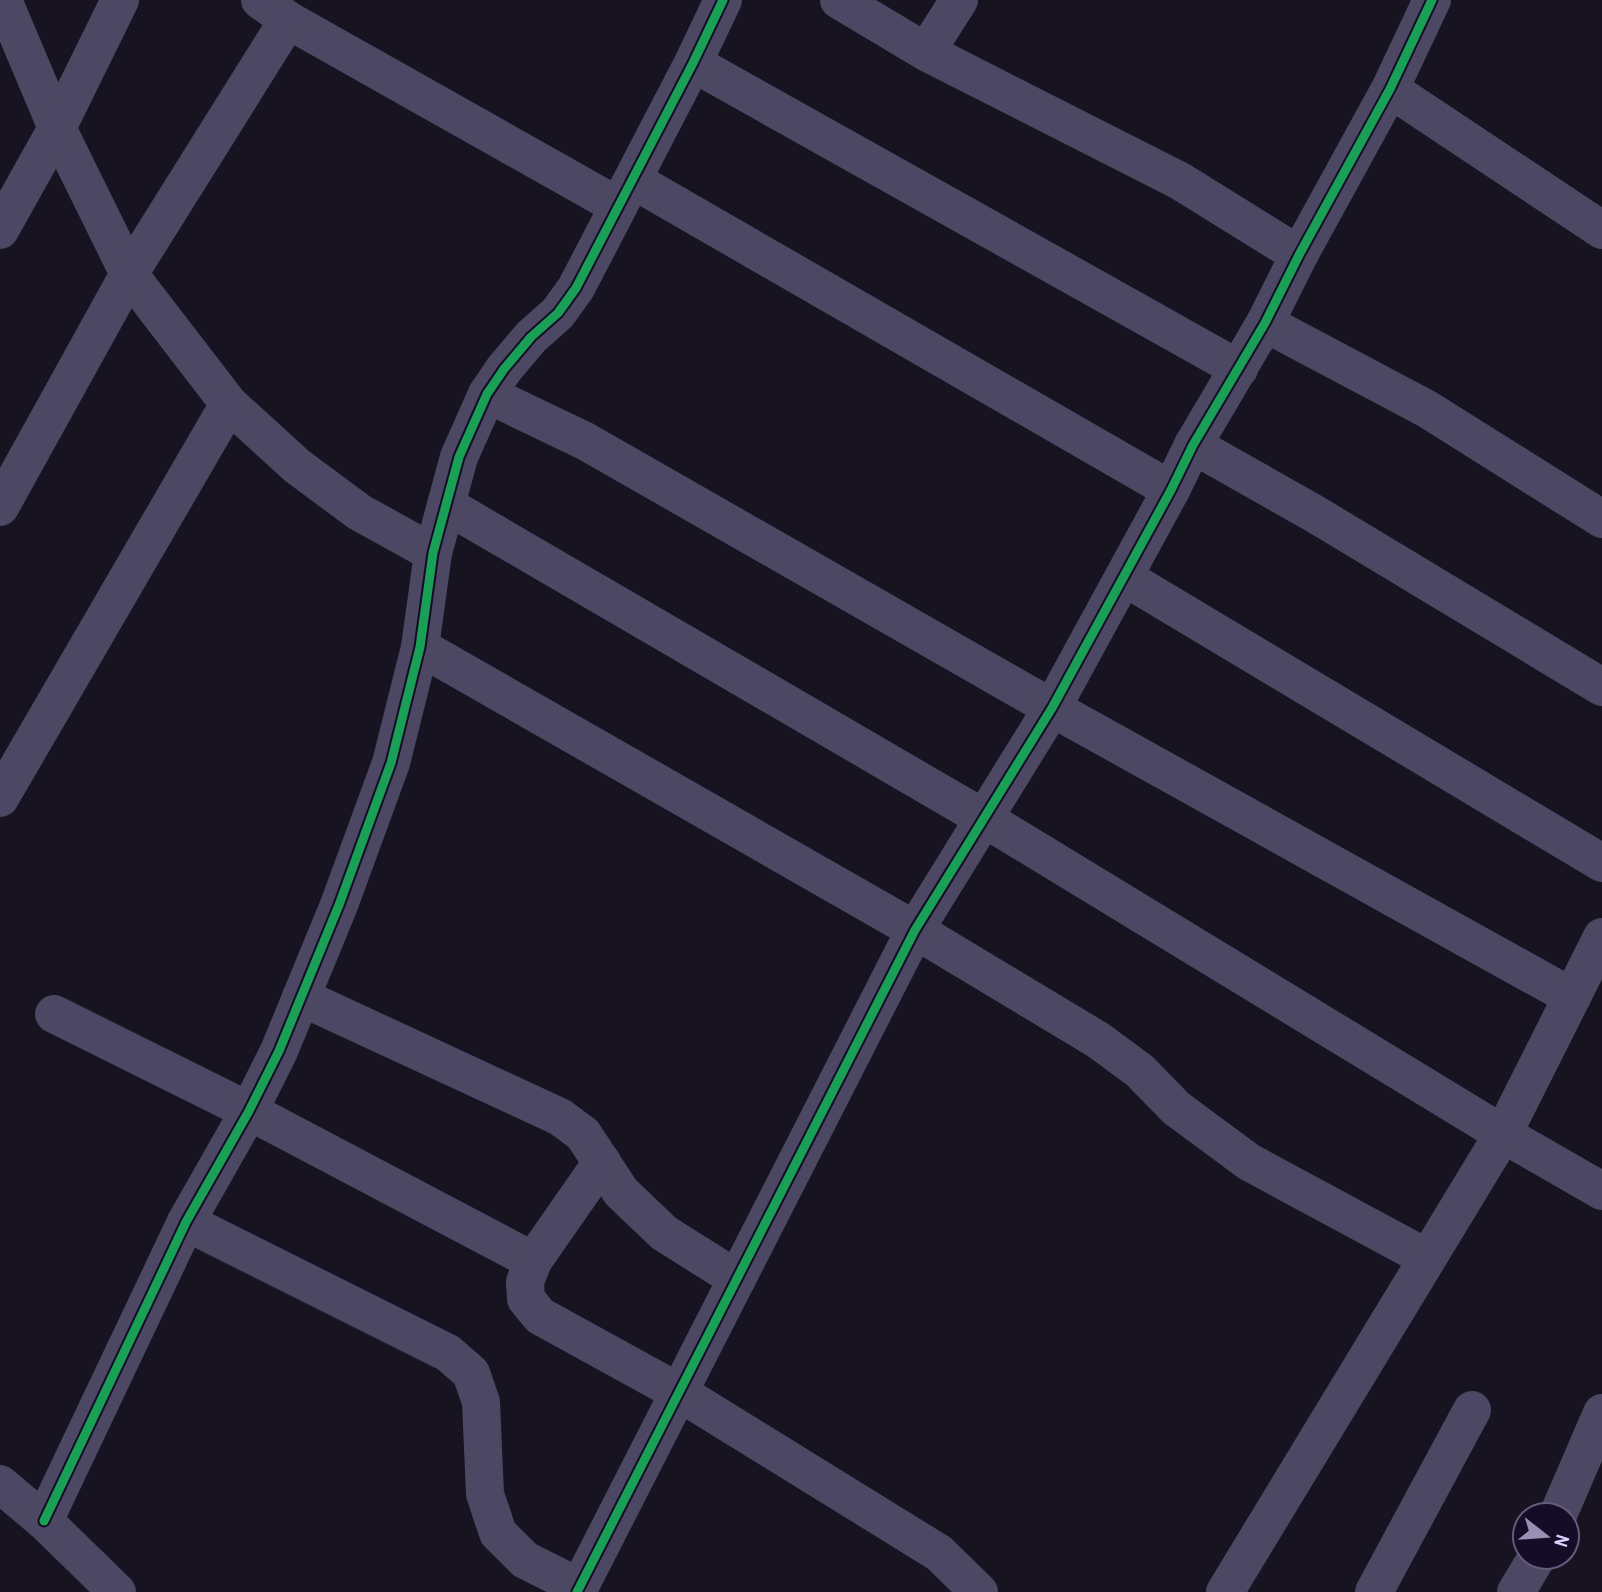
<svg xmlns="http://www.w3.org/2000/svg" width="1602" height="1592" font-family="'Archivo Narrow',sans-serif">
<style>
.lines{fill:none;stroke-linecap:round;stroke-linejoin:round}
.minor{stroke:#4c4762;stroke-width:38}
.cycleway-casing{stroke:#150d27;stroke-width:13}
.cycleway{stroke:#1a9f57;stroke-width:9}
</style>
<rect width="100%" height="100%" fill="#171321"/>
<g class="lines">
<g class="minor">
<polyline points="3,0 57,128 129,274 229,404 297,466 359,512 433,553"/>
<polyline points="260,0 288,20 618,206"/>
<polyline points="839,0 926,52 1180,181 1299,255"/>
<polyline points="926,52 959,0"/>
<polyline points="693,63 1239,369"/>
<polyline points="1390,89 1602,230"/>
<polyline points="633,180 1171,490"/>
<polyline points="0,230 57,128 120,0"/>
<polyline points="1265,323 1427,409 1602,519"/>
<polyline points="487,394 585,441 1052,708 1572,997"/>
<polyline points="1193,445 1315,514 1602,687"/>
<polyline points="446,505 985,819 1503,1134 1602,1191"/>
<polyline points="0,507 129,274 288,20"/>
<polyline points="1124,577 1602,863"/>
<polyline points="420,647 915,930 1098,1040 1140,1071 1176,1108 1249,1162 1427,1258"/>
<polyline points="0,798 229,404"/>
<polyline points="301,997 560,1117 583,1134 621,1192 664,1233 737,1279"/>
<polyline points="54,1014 249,1111 533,1261"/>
<polyline points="602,1162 533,1261 525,1282 526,1299 540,1316 680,1393 939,1553 979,1592"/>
<polyline points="186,1222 448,1353 471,1373 481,1402 485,1494 498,1533 525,1560 579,1587"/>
<polyline points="0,1484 44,1521 117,1592"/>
<polyline points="1558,1515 1602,1413"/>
<polyline points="44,1521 186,1222 249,1111 279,1051 339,905 391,763 420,647 433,553 459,457 487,394 504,369 531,337 558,313 576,288 693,63 723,0"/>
<polyline points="577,1592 915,930 1052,708 1171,490 1193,445 1265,323 1299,255 1390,89 1432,0"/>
<polyline points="1225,1592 1503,1134 1602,937"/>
<polyline points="1374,1592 1472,1410"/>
<polyline points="1516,1592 1537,1557"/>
</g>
<g class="cycleway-casing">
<g id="cycleway">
<polyline points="44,1521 186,1222 249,1111 279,1051 339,905 391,763 420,647 433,553 459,457 487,394 504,369 531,337 558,313 576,288 693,63 723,0"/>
<polyline points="577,1592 915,930 1052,708 1171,490 1193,445 1265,323 1299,255 1390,89 1432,0"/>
</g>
</g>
<use href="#cycleway" class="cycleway"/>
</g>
<g transform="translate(1546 1536) rotate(107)"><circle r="33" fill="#150d27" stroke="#655c7d" stroke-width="2"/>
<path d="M0-5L12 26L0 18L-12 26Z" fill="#9890b1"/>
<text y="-10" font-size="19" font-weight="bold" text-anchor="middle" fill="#ddd3ff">N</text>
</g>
</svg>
